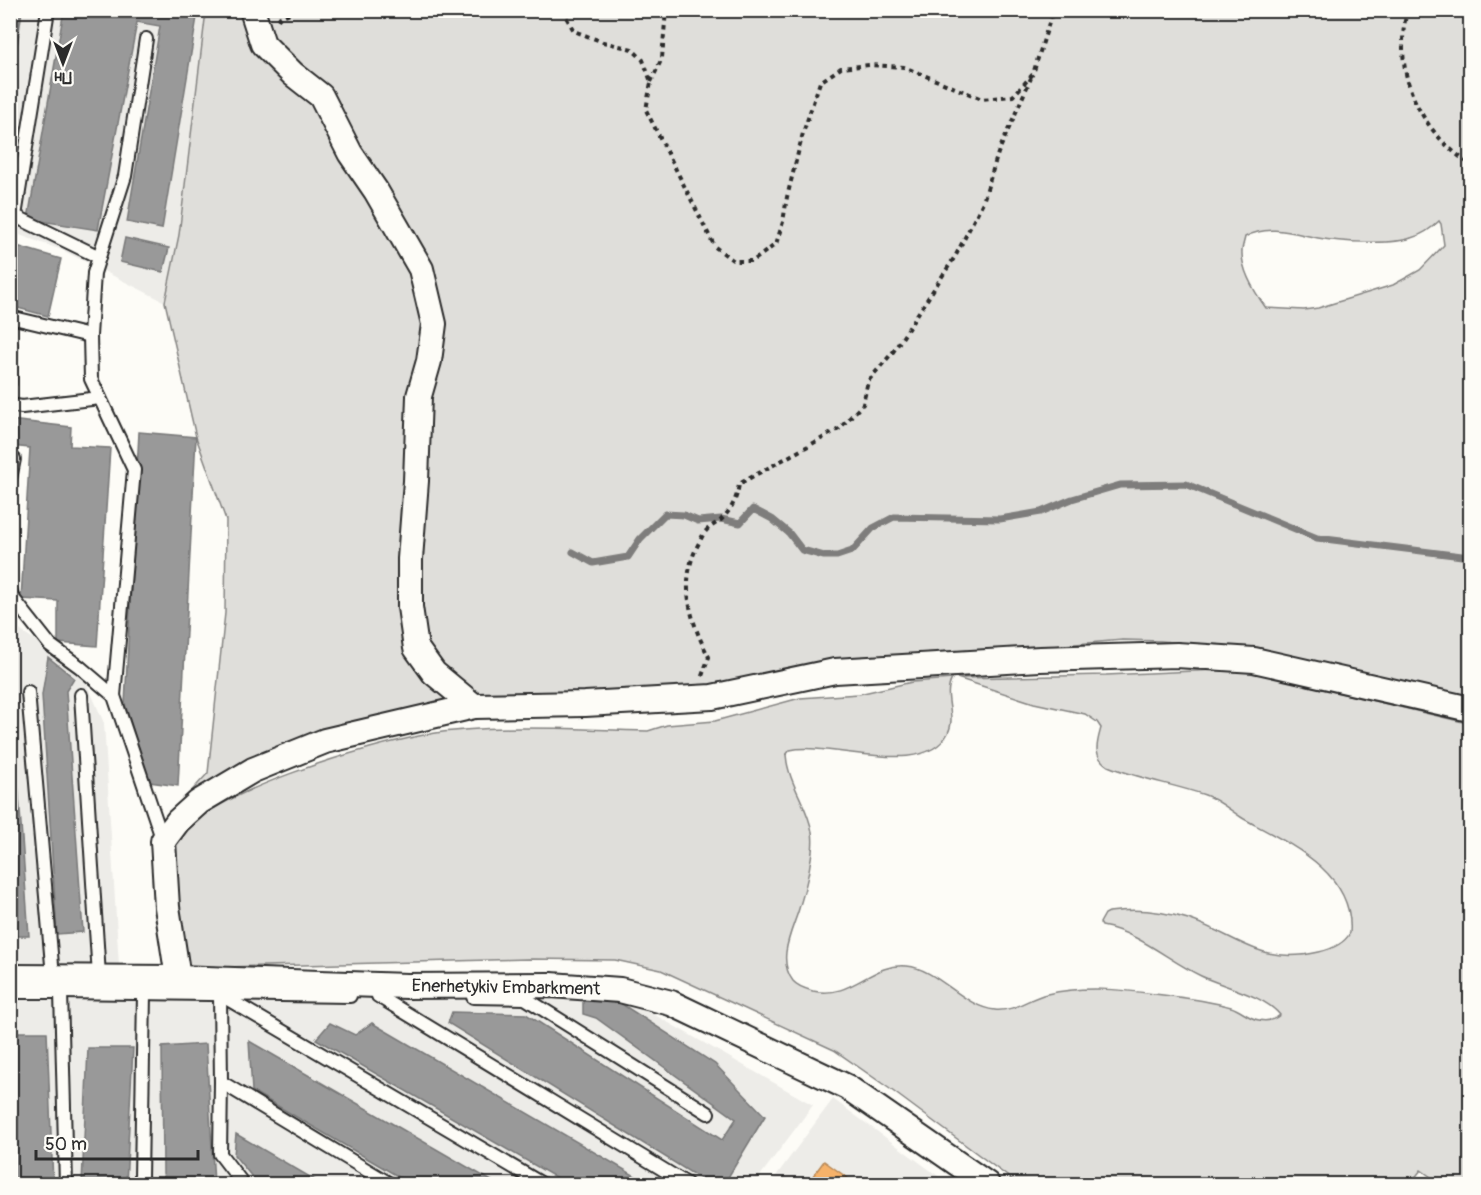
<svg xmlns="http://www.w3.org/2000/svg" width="1481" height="1195" font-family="Pangolin,sans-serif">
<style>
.built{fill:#edece8}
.green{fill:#dfdeda;stroke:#858482;stroke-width:1.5;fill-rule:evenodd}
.health{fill:#f6b26b;stroke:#b98a58;stroke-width:1.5}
.industry{fill:#999;stroke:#787878;stroke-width:1.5}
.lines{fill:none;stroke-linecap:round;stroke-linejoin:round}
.stream{stroke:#7e7d7b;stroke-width:7}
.lane-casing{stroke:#2b2b2b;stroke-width:16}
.street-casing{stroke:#2b2b2b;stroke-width:28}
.path{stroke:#2b2b2b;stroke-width:4;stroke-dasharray:4.5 4.5;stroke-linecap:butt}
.lane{stroke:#fdfcf7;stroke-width:12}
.street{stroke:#fdfcf7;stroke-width:24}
.labels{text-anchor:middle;stroke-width:6;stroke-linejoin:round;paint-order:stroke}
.street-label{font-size:18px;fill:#2b2b2b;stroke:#fdfcf7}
</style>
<rect width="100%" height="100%" fill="#fdfcf7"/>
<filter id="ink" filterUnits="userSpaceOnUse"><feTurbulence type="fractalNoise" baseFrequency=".0167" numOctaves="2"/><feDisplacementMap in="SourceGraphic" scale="12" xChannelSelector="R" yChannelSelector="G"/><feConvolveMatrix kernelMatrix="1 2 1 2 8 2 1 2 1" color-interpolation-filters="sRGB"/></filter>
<g filter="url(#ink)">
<g class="built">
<polygon points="10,11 206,11 179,235 165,302 62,250 11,232"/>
<polygon points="10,624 48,648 85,679 104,723 119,965 11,966"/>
<polygon points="618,994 813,1105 754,1184 11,1184 11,996"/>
<polygon points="833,1099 949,1184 770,1184"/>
</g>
<g class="green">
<path d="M206 11H1470V697L1460 696 1221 646 1161 641 1123 640 1028 648 747 686 515 705 395 726 179 812 187 796 208 773 225 613 226 520 196 437 165 302 179 235ZM1439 221 1441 224 1444 245 1420 270 1393 285 1318 308 1304 310 1266 308C1256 294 1241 270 1242 251 1242 247 1244 242 1245 237 1268 224 1293 233 1318 238 1338 242 1393 245 1411 238 1422 235 1431 229 1439 221Z"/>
<path d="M1216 670 1259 671 1294 682 1463 722H1470V1184H1441L1421 1170 1410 1184H1018L890 1089 834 1050 661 970 615 960 528 959 186 968C183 946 168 862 174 846 196 794 375 743 430 734 447 731 464 730 480 729 535 726 592 730 648 731L667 725 715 721 800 698 859 694 912 682 952 679C942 696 957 716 948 733 924 780 832 741 790 750L786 755C788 783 808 806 812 832 814 843 812 854 810 864 808 880 803 896 798 912 791 933 777 960 793 981 798 987 806 989 813 991 852 1000 871 962 907 966 938 969 963 1007 995 1010 1014 1012 1029 998 1047 994 1082 986 1119 989 1155 994 1180 997 1207 1000 1231 1007 1241 1010 1249 1019 1259 1020 1268 1022 1274 1020 1280 1015 1264 995 1224 987 1201 976 1167 960 1140 933 1102 926L1100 923 1105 914 1109 912C1135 908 1163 911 1188 919 1239 936 1259 966 1319 952 1332 949 1344 944 1350 933 1355 872 1288 843 1244 819 1231 811 1219 800 1205 795 1173 784 1139 779 1108 766 1092 756 1097 743 1101 728L1097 722 1085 714 1034 703 957 678 1106 675Z"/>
</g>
<polygon class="health" points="824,1161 856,1184 807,1184"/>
<g class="industry">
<polygon points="10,10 22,10 10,98"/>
<polygon points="64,10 171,10 197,17 162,229 127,222 160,26 137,22 98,230 28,219"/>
<polygon points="125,238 169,248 163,272 120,262"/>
<polygon points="10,244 61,259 48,316 10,306"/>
<polygon points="10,343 18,343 17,385 10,385"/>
<polygon points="10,420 71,427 70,446 110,448 97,646 58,643 58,601 21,599 30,448 10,446"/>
<polygon points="139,432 196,437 178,786 149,782 125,704"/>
<polygon points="48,657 74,678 66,691 83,932 57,934 42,695"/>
<polygon points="10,671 29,936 10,936"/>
<polygon points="583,999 617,1001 715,1064 765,1116 724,1184 709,1184 448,1023 452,1012 526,1014 722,1140 736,1119 596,1018 583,1014"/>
<polygon points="330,1023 355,1035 372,1023 649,1184 567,1184 316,1039"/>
<polygon points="10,1032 47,1032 53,1184 10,1184"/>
<polygon points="249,1041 497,1184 411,1184 252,1091"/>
<polygon points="206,1044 214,1184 165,1184 163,1173 162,1047"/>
<polygon points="88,1048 133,1048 126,1184 82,1184"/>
<polygon points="236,1134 322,1184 258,1184 234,1155"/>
</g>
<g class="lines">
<polyline class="stream" points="573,552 593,563 628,557 640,539 665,514 684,515 698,521 721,519 740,523 753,509 772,519 789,533 802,550 824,556 837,556 852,551 873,528 894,517 1000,519 1041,512 1072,499 1120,485 1186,484 1317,538 1470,557"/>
<g class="lane-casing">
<g id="lane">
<polyline points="48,10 15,216 99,257"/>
<polyline points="10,317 90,336"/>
<polyline points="10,405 22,407 100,398"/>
<polyline points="10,479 14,459"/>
<polyline points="10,589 12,597 50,645 80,667 114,696 163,841"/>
<polyline points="28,692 53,976"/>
<polyline points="81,695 99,976"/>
<polyline points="114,696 134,470 91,379 90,336 94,273 125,176 146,39"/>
<polyline points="10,992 61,992 66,1184"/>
<polyline points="61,992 350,996"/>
<polyline points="144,993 141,1179 145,1184"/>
<polyline points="220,994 221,1082 390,1184"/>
<polyline points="221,995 542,1184"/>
<polyline points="378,996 687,1184"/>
<polyline points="473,997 525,998 708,1113"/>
<polyline points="221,1082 220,1154 243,1184"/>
</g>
</g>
<g class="street-casing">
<g id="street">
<polyline points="252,10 263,44 293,74 321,96 350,153 376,191 421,269 434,324 429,361 419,396 416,481 410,559 410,607 416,648 434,673 474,706"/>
<polyline points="10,977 178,978 407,986 551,985 620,990 671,1003 847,1087 987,1184"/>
<polyline points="178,978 167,907 163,841 178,821 199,802 253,770 325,741 474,706 585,704 712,697 835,671 1040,659 1177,655 1254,660 1470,709"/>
</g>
</g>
<g class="path">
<polyline points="562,10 574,31 603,42 632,49 643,60 651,82 646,110 715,247 734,261 753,261 776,244 783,222 787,197 803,133 820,82 841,68 869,65 904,67 982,99 1013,96 1033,74 1053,10"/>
<path d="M1408 10C1404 21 1403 32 1403 43 1402 93 1429 137 1470 164"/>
<polyline points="278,20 280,17 298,10"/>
<polyline points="651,82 662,58 666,10"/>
<path d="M702 676 709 657C690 622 678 580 699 543 701 539 703 534 706 531 710 526 716 524 721 520 732 509 737 498 739 484L839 429 863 404 868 381 893 352 956 255 983 202 998 153 1031 78"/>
</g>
<use href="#lane" class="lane"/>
<use href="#street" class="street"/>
</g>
</g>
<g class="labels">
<g class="street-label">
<text transform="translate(506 987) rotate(1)" y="6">Enerhetykiv Embarkment</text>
</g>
</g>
<rect width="1481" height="1195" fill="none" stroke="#fdfcf7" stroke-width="36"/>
<rect x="18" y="18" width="1445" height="1159" fill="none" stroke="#2b2b2b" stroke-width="2" filter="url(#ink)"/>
<g transform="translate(63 63) rotate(180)" stroke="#fdfcf7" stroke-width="4.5" paint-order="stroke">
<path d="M0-4.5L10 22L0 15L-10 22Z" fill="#2b2b2b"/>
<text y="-9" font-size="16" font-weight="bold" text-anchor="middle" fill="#2b2b2b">Пн</text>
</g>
<path d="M36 1150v9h162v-9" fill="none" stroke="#2b2b2b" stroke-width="3"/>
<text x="45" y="1150" font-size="18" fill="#2b2b2b" stroke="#fdfcf7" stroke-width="4.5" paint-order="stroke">50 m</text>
</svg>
